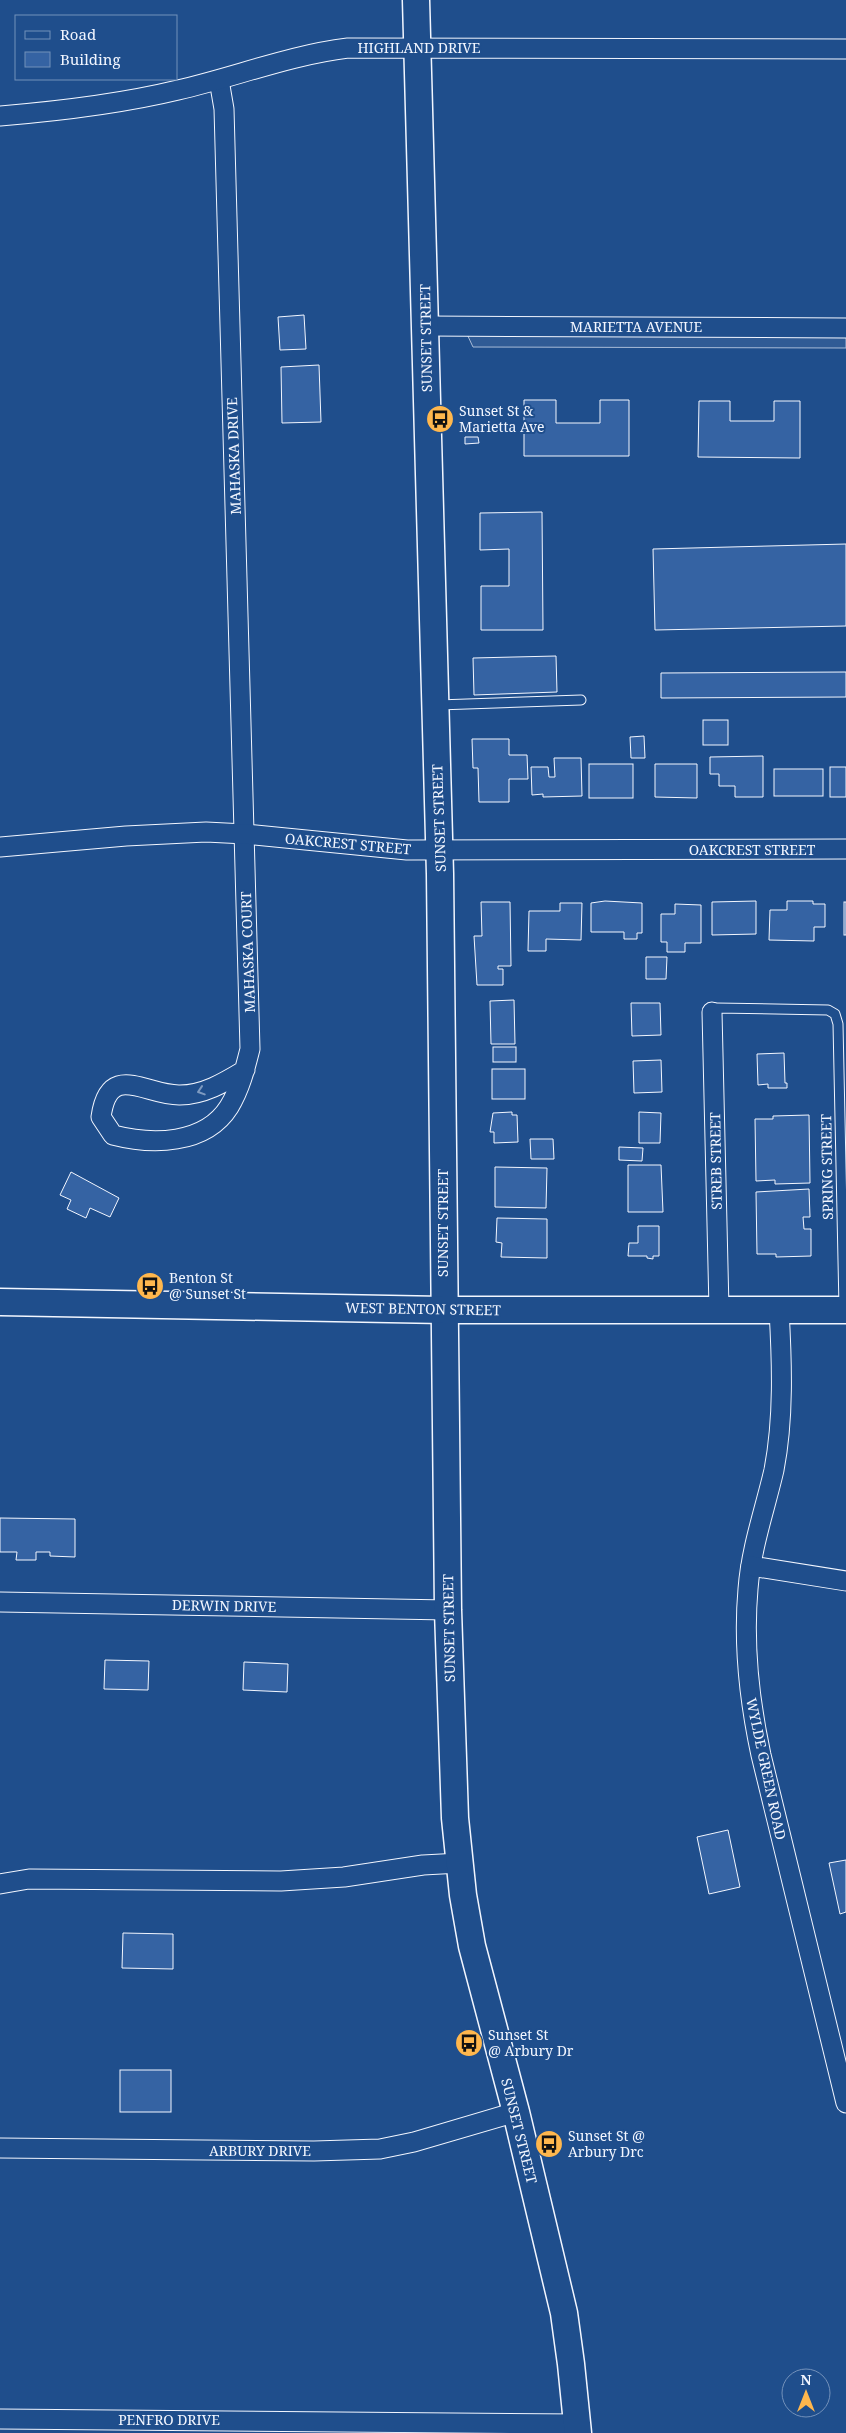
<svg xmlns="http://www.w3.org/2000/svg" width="846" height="2433" font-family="'Noto Serif',serif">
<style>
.built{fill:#305b95;stroke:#a8bbd7}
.building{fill:#3563a3;stroke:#f2f6ff}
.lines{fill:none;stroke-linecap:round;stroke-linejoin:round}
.lane-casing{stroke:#f2f6ff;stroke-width:11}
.street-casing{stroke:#f2f6ff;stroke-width:21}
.secondary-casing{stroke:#f2f6ff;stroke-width:29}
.lane{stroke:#1f4e8c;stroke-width:9}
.street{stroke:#1f4e8c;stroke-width:19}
.secondary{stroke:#1f4e8c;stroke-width:26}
.oneway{stroke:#7e9ac0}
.labels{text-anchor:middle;stroke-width:4;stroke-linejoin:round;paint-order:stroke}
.street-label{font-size:14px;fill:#f2f6ff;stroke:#1f4e8c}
.poi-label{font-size:14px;fill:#f2f6ff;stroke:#1f4e8c;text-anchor:start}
</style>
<rect width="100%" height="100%" fill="#1f4e8c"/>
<polygon class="built" points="466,332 846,336 846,348 473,347"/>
<g class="building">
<polygon points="304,315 306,349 280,350 278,317"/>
<polygon points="319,365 321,422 282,423 281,367"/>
<polygon points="524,400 556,400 556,423 600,423 600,400 629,400 629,456 524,456"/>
<polygon points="699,401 730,401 730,421 774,421 774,401 800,401 800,458 698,457"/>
<polygon points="465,437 478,437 479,443 465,444"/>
<polygon points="542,512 543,630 481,630 481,586 509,586 509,549 480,550 480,513"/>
<polygon points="846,544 846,626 655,630 653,549"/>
<polygon points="556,656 557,692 474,695 473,658"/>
<polygon points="846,672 846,697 661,698 661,673"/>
<rect x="703" y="720" width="25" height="25"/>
<polygon points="644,736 645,758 631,758 630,737"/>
<polygon points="472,739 509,739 509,755 527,755 528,779 509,779 509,802 479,802 478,768 473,768"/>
<polygon points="763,756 763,797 735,797 735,786 719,786 719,774 710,774 710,757"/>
<polygon points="554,758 581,758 582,796 543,797 543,794 532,795 531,767 548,767 549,777 555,777"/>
<rect x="589" y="764" width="44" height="34"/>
<polygon points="655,764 697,764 697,798 655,797"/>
<rect x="830" y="767" width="16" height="30"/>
<rect x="774" y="769" width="49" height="27"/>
<polygon points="605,901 642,903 642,933 637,933 637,939 624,939 624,932 591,932 591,903"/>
<polygon points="756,901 756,934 712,935 712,902"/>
<polygon points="787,901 813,901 813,904 825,904 825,927 814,927 814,941 769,940 770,910 787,910"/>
<polygon points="481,902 510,902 511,966 498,966 498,969 503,969 503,985 477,985 474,936 482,936"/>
<rect x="844" y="902" width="2" height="33"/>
<polygon points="560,903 582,903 581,940 546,939 546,951 528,951 529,911 560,911"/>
<polygon points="675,904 701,905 701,943 685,943 685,952 667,952 667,942 661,942 661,914 675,914"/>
<polygon points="646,957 667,957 666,979 646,979"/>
<polygon points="514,1000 515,1044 491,1044 490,1001"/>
<polygon points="631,1003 660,1003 661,1035 632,1036"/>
<rect x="493" y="1047" width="23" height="15"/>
<polygon points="784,1053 785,1083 787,1083 787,1088 768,1088 768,1084 758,1085 757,1054"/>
<polygon points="661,1060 662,1092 634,1093 633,1061"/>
<rect x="492" y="1069" width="33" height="30"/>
<polygon points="512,1112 512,1115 517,1115 518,1142 494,1143 494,1132 490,1132 493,1113"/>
<polygon points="639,1112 661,1113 660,1143 639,1143"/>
<polygon points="809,1115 810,1183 775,1184 775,1180 756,1181 755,1119 773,1119 773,1116"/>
<polygon points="530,1139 553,1139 554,1159 531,1159"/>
<polygon points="619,1147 643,1148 642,1161 619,1160"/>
<polygon points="628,1165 661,1165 663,1212 628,1212"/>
<polygon points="495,1167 547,1168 546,1208 495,1207"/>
<polygon points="71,1172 119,1198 110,1217 90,1208 86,1218 67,1209 71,1200 60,1195"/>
<polygon points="809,1189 810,1217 803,1217 804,1229 811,1229 811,1256 776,1257 776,1254 757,1254 756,1192"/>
<polygon points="497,1218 547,1219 547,1258 501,1257 502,1243 496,1242"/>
<polygon points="638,1226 659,1226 659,1256 653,1256 653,1259 647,1258 647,1256 628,1256 629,1243 638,1243"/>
<polygon points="0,1518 75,1519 75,1557 50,1556 50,1552 36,1552 36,1560 16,1560 17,1552 0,1552"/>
<polygon points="105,1660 149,1661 148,1690 104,1689"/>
<polygon points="244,1662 288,1664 287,1692 243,1690"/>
<polygon points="728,1830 740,1887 709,1894 697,1837"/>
<polygon points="846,1860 846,1912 840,1914 829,1863"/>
<polygon points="123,1933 173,1934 173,1969 122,1968"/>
<rect x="120" y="2070" width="51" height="42"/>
</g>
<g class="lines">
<g class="lane-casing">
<g id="lane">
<polyline points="438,705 581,700"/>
<polyline points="712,1012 716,1008 828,1010 835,1014 838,1024 844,1308"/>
</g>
</g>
<g class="street-casing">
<g id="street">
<path d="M219 80 224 109 250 1049C245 1069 240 1089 229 1107 205 1145 152 1145 113 1135L101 1117C109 1060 146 1096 180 1095 204 1095 225 1082 245 1070"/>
<path d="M0 116C60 111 120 104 178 90 235 77 290 55 348 48L846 49"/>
<polyline points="426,326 846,328"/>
<polyline points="0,847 126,836 206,832 245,834 407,850 846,849"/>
<polyline points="712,1012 719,1309"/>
<path d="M779 1310C782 1362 784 1418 774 1470 765 1509 751 1548 748 1589 743 1645 749 1699 761 1755L846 2103"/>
<polyline points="751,1566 846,1581"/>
<polyline points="0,1602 448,1610"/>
<polyline points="0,1884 29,1879 281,1881 344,1877 423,1865 460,1863"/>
<polyline points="0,2148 314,2151 380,2149 414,2142 516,2112"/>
<polyline points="0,2419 578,2424"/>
</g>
</g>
<g class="secondary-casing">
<g id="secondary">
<polyline points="416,0 440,874 448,1610 455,1818 463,1895 472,1946 516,2112 564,2313 571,2364 578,2433"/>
<polyline points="0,1302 443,1310 846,1310"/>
</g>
</g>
<use href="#lane" class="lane"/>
<use href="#street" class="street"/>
<use href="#secondary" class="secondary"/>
</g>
<defs><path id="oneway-chevron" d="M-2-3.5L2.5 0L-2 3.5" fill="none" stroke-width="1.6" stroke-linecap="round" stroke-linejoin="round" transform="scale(1.25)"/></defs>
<use class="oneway" href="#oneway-chevron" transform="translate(201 1091) rotate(162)"/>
<defs>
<g id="bus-disc" transform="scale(1.4375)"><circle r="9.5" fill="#ffb74d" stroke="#1f4e8c"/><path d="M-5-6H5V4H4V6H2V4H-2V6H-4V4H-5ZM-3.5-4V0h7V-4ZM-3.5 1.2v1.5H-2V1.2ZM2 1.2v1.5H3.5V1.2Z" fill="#111"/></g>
</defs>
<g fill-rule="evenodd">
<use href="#bus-disc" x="440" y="419"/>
<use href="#bus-disc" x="150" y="1286"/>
<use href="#bus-disc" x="469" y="2043"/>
<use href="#bus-disc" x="549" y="2144"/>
</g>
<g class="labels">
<g class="street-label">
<text x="419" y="53">HIGHLAND DRIVE</text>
<text x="636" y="332">MARIETTA AVENUE</text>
<text transform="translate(426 338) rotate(-91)" y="5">SUNSET STREET</text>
<text transform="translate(234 456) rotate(-92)" y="5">MAHASKA DRIVE</text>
<text transform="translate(439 818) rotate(-92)" y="5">SUNSET STREET</text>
<text transform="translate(348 844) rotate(5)" y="5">OAKCREST STREET</text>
<text x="752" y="855">OAKCREST STREET</text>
<text transform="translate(248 952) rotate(-92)" y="5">MAHASKA COURT</text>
<text transform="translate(716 1161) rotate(-91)" y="5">STREB STREET</text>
<text transform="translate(827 1167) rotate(-91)" y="5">SPRING STREET</text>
<text transform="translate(443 1223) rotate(-90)" y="5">SUNSET STREET</text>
<text transform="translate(423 1309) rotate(1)" y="5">WEST BENTON STREET</text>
<text transform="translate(224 1606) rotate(1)" y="5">DERWIN DRIVE</text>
<text transform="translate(449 1628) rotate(-91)" y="5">SUNSET STREET</text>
<text transform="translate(766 1769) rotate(78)" y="5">WYLDE GREEN ROAD</text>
<text transform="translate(519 2131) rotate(76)" y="5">SUNSET STREET</text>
<text x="260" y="2156">ARBURY DRIVE</text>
<text x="169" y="2425">PENFRO DRIVE</text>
</g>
<g class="poi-label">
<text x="459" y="416">Sunset St &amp;<tspan x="459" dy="16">Marietta Ave</tspan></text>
<text x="169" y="1283">Benton St<tspan x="169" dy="16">@ Sunset St</tspan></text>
<text x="488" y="2040">Sunset St<tspan x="488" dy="16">@ Arbury Dr</tspan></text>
<text x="568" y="2141">Sunset St @<tspan x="568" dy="16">Arbury Drc</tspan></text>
</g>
</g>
<rect x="15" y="15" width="162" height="65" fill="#1f4e8c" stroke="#7391ba"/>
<rect x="25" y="31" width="25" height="8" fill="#1f4e8c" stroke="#7391ba"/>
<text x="60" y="40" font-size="15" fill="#f2f6ff">Road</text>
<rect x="25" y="52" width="25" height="15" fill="#3563a3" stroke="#7391ba"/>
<text x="60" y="65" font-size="15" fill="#f2f6ff">Building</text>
<g transform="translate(806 2393)"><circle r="24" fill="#1f4e8c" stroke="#7391ba"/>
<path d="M0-4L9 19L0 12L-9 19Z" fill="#ffb74d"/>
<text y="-8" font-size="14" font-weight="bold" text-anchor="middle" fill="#f2f6ff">N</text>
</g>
</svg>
